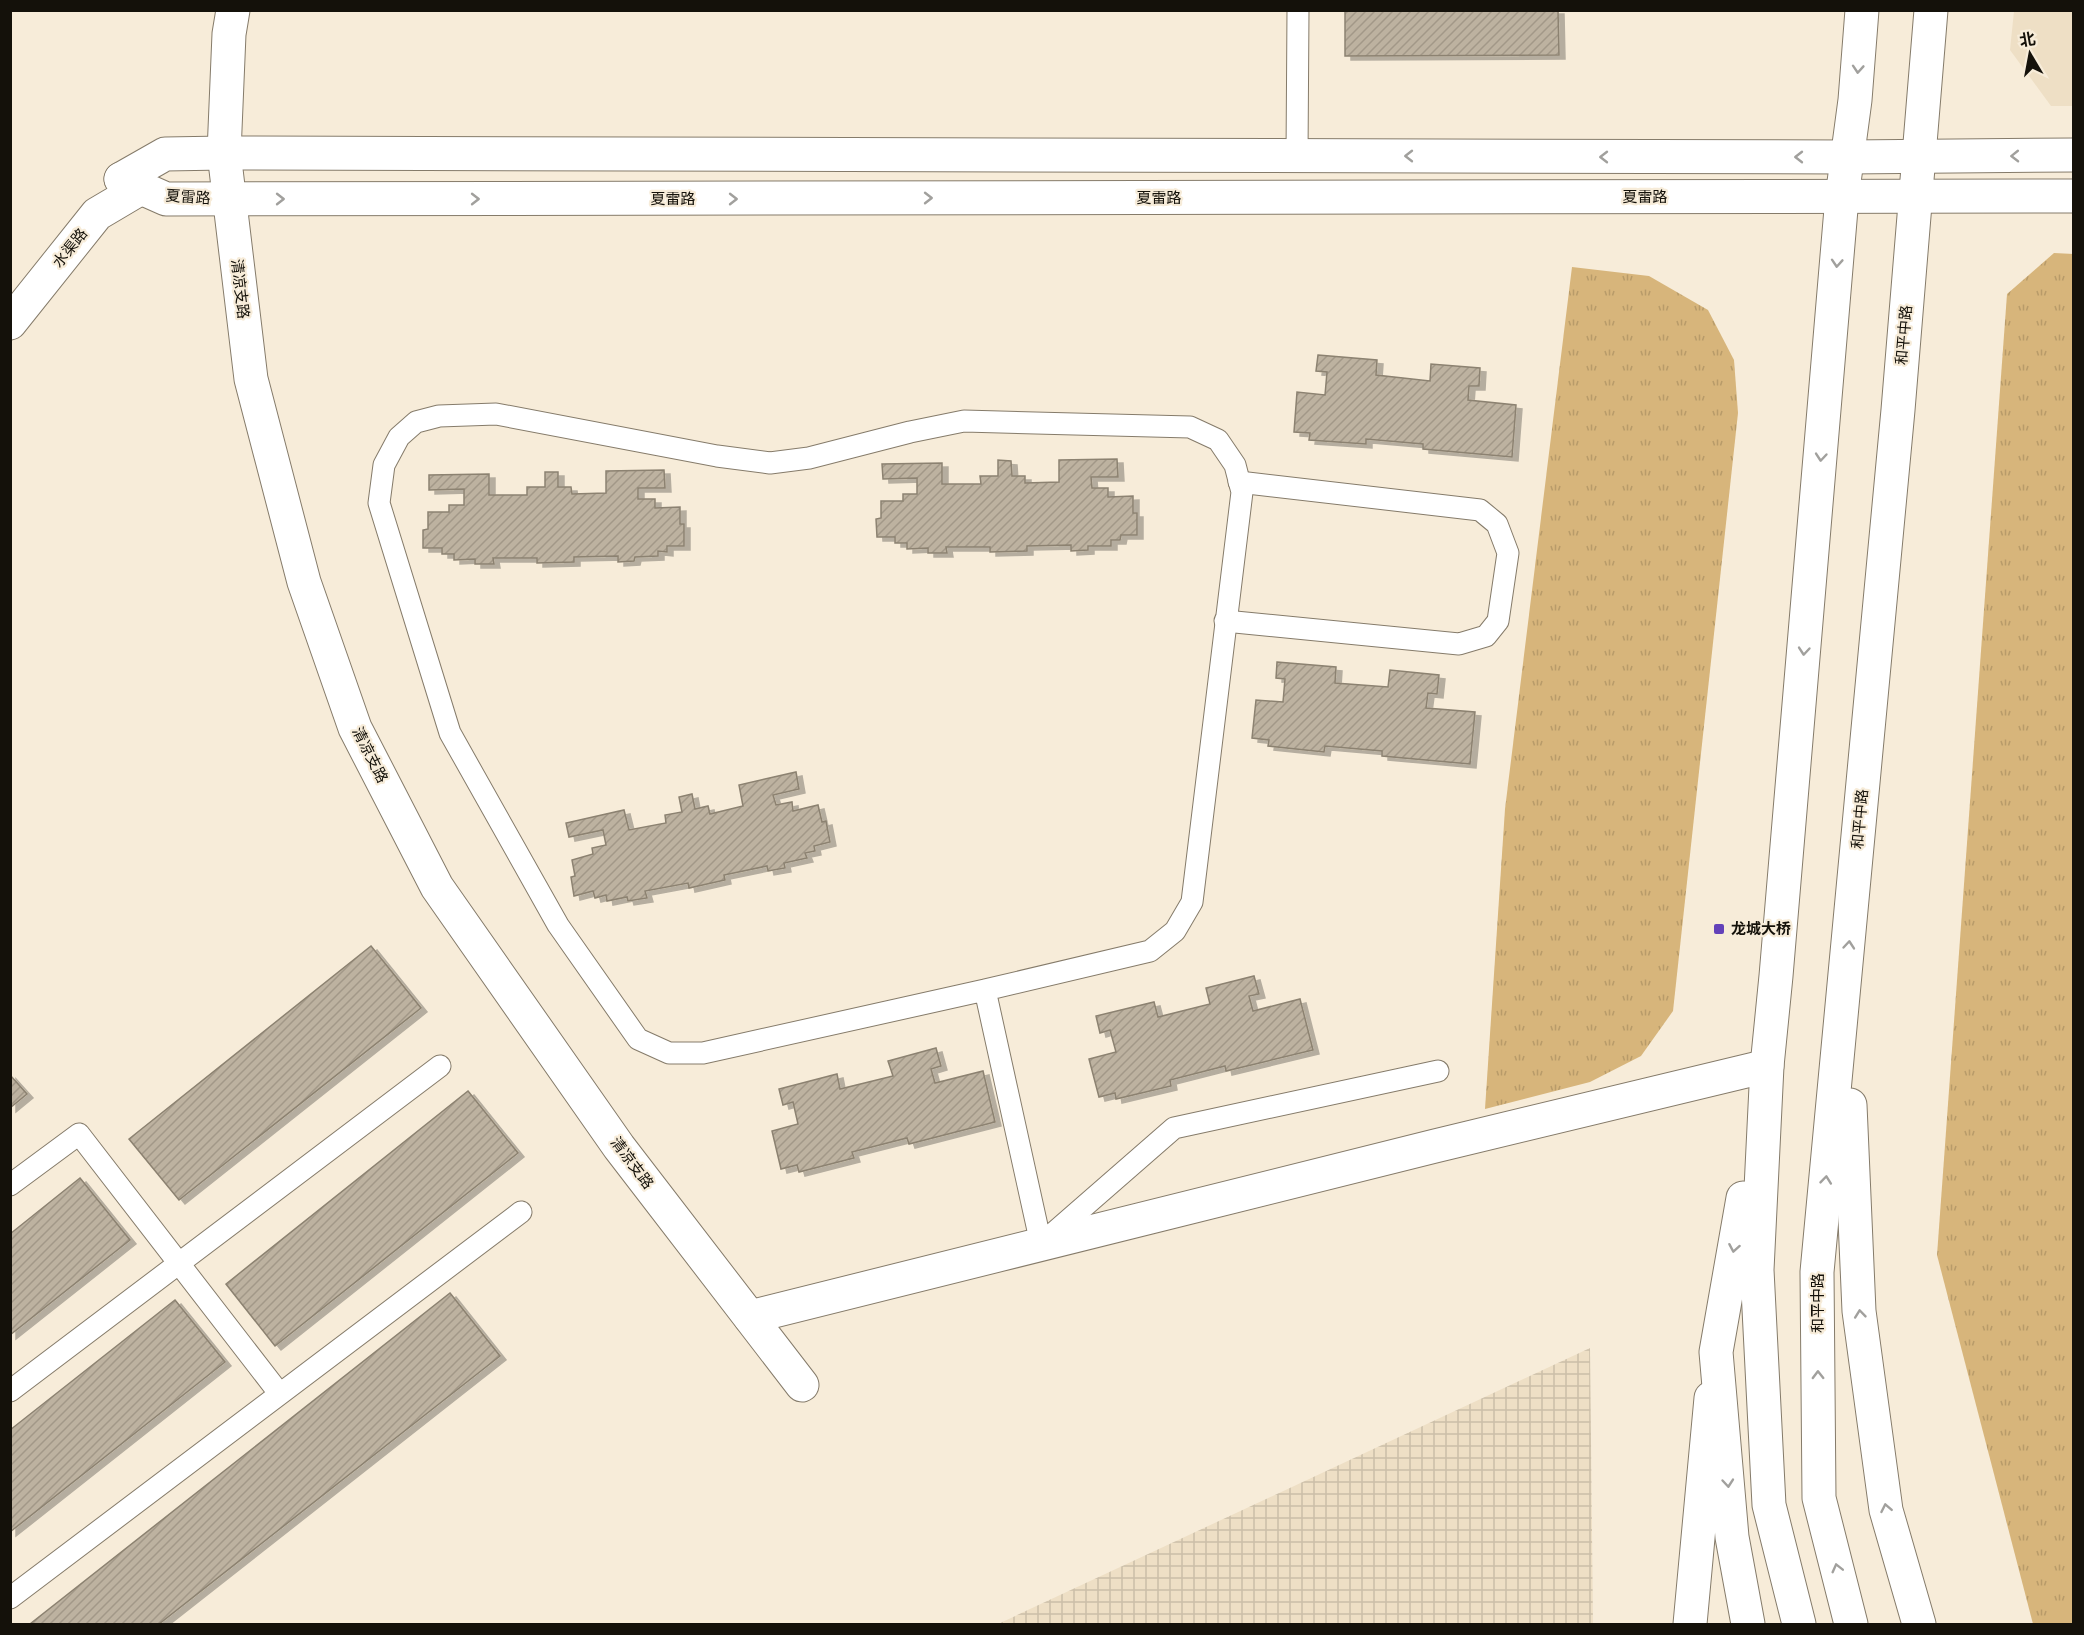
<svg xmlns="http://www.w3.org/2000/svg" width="2084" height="1635" font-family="Inter,'Noto Sans SC',sans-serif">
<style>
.built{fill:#eedfc5}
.industrial{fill:url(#industrial-grid)}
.grass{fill:url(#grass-tufts)}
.building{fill:url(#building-hatch);stroke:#8c8271;stroke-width:1.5;filter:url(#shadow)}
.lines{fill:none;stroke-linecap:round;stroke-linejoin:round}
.service-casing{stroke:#857b6a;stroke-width:23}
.minor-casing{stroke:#857b6a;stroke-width:35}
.tertiary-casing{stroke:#857b6a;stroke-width:35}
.primary-casing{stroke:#857b6a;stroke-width:35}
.service{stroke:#fff;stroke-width:21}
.minor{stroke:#fff;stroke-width:33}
.tertiary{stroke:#fff;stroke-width:33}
.primary{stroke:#fff;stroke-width:33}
.oneway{stroke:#a1a09d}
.poi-dot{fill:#6341b9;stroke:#f7ecd9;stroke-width:2}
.labels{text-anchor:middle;stroke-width:4.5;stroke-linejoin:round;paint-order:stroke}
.street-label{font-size:15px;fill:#14110a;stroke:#f7ecd9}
.poi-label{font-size:15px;font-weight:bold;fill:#14110a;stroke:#f7ecd9;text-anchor:start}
</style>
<defs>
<pattern id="industrial-grid" width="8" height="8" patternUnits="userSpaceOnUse" patternTransform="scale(1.5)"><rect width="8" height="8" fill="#eedfc5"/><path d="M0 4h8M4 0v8" fill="none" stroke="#cbbea8"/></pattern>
<pattern id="grass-tufts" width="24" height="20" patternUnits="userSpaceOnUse" patternTransform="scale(1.5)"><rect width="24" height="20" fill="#d7b57b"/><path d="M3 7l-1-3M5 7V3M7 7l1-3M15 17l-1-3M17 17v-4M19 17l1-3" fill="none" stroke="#b89b69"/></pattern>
<pattern id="building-hatch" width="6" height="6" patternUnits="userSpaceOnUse" patternTransform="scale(1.5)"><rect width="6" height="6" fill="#bdb2a0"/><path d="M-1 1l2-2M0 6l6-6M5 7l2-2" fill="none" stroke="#a29888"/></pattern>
<filter id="shadow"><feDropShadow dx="6" dy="4" stdDeviation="0" flood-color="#0004"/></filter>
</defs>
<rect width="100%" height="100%" fill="#f7ecd9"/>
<polygon class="built" points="2014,11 2073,11 2073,106 2051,106 2010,50"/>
<polygon class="industrial" points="1590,1348 1593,1624 998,1624"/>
<g class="grass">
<polygon points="2054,253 2074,254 2074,1624 2033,1624 1937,1255 2007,294"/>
<polygon points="1572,267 1649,276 1708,310 1734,360 1738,413 1673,1011 1641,1056 1590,1082 1485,1109 1505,809"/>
</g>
<g class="building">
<polygon points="1345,10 1558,10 1559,55 1345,56"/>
<polygon points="1318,355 1377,360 1376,375 1430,381 1431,364 1480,368 1479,386 1469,386 1468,400 1516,405 1512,457 1423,449 1423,444 1366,439 1366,444 1309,440 1310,433 1294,432 1297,392 1325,395 1327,372 1316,371"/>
<polygon points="1117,459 1118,477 1091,477 1092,488 1108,488 1108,497 1133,496 1133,513 1137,513 1137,535 1121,535 1120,540 1111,540 1111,546 1088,546 1088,550 1071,551 1071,545 1027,546 1027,551 990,552 990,547 946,547 947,553 928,553 928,548 907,549 907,543 895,543 895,537 877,537 876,519 881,518 881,501 903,501 903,494 917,494 917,478 883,479 882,464 942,463 942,484 981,484 980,476 998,476 998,460 1011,461 1012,476 1025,476 1025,483 1059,482 1059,460"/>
<polygon points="664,470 665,488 638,488 638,499 655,499 655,508 680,507 680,524 684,524 684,546 667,546 667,552 658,551 658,556 635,557 634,561 618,562 618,556 574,557 574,562 537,563 537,558 493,558 494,564 475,564 475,559 454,560 454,554 442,554 442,548 423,548 423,530 428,529 428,512 449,512 449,505 464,505 464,489 429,490 429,475 489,474 489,495 527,495 527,487 545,487 545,472 558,472 558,487 571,487 572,494 606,493 606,471"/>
<polygon points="1277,662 1336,667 1335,683 1388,687 1390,670 1439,675 1437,694 1428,693 1426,708 1475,712 1470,764 1382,756 1382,751 1325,746 1324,752 1268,746 1269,740 1252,738 1256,700 1283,702 1285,679 1276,678"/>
<polygon points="796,772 799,789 773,795 776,805 792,802 793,811 818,805 822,822 826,821 830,842 814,846 815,851 805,853 807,858 784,863 785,868 768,871 767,866 724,875 725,880 689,888 688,883 645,891 647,898 628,901 627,897 607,901 606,895 595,898 593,891 574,896 571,877 575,876 572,860 593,854 592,848 606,845 603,830 569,837 566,823 624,810 629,830 666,823 665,815 682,812 679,797 692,794 695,809 708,806 710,814 743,806 739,785"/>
<polygon points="371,946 421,1008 179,1200 129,1139"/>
<polygon points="1254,976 1259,994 1249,996 1253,1011 1300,999 1313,1050 1226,1071 1225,1066 1170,1080 1171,1086 1116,1099 1115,1093 1099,1097 1089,1059 1116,1052 1110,1030 1100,1033 1096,1016 1154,1002 1158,1017 1210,1004 1206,988"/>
<polygon points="936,1048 941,1066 931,1069 935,1083 983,1071 995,1122 909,1144 907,1138 852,1152 854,1158 799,1172 797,1165 781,1169 772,1131 798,1124 793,1102 783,1105 779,1089 837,1074 840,1089 893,1076 888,1061"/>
<polygon points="10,1075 27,1094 10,1108"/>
<polygon points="468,1091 518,1153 275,1346 226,1284"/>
<polygon points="80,1178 130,1240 10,1335 10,1234"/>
<polygon points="450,1293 500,1356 159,1624 30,1624"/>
<polygon points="175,1300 225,1362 10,1532 10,1430"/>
</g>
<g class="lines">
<g class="service-casing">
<g id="service">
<polyline points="1297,156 1298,10"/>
<polyline points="1225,621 1459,644 1486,636 1498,621 1508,553 1497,524 1480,510 1239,482"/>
<polyline points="985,990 703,1053 669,1053 638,1039 558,925 450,733 379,503 384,465 399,437 416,422 439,416 496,414 717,456 770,463 809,458 910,432 964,421 1190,427 1218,440 1235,465 1242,492 1192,902 1175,931 1150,951 985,990 1041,1244 1174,1128 1438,1071"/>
<polyline points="10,1185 79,1134 279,1393"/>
<polyline points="10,1391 440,1066"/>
<polyline points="10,1598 521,1212"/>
</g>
</g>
<g class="minor-casing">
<g id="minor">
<polyline points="233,10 229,34 224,153 251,379 304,582 355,728 437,887 619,1147 802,1385"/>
<polyline points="10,323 97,214 141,188"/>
<polyline points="750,1317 1435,1146 1767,1066"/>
<polyline points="1690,1624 1711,1398"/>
</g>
</g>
<g class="tertiary-casing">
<g id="tertiary">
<polyline points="121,179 165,154 224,153 1848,157 2074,155"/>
<polyline points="121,179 166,199 2074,196"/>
</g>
</g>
<g class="primary-casing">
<g id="primary">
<polyline points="1850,1105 1859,1311 1886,1510 1919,1624"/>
<polyline points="1743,1198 1716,1352 1732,1537 1748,1624"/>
<polyline points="1799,1624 1769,1505 1757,1270 1767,1066 1776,976 1842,197 1855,100 1862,10"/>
<polyline points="1851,1624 1819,1498 1817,1272 1898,410 1931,10"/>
</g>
</g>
<use href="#service" class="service"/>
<use href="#minor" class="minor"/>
<use href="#tertiary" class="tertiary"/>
<use href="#primary" class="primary"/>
</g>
<defs><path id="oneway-chevron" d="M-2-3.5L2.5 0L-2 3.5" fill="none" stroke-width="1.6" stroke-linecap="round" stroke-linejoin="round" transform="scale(1.5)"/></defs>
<g class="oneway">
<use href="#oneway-chevron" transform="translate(1858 69) rotate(94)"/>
<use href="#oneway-chevron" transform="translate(1409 156) rotate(-180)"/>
<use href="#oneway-chevron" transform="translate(2015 156) rotate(179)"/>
<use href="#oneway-chevron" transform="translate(1604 157) rotate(-180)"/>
<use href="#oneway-chevron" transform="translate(1799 157) rotate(-180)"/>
<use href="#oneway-chevron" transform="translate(928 198)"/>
<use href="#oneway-chevron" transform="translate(280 199)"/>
<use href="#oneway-chevron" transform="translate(475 199)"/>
<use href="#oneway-chevron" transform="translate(733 199)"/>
<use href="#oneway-chevron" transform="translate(1837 263) rotate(94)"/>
<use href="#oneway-chevron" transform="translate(1821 457) rotate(95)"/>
<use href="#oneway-chevron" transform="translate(1804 651) rotate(95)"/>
<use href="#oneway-chevron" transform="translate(1849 945) rotate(-85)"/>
<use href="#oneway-chevron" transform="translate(1826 1180) rotate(-84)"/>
<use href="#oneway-chevron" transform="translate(1734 1248) rotate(100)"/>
<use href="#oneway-chevron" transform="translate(1860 1314) rotate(-96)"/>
<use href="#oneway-chevron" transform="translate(1818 1375) rotate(-91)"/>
<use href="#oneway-chevron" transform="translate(1728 1483) rotate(85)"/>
<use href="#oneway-chevron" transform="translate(1886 1508) rotate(-101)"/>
<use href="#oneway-chevron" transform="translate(1837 1568) rotate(-104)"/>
</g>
<rect class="poi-dot" x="1713" y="923" width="12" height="12" rx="3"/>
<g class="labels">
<g class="street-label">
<text transform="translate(188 197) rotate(4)" y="5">夏雷路</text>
<text x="1645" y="202">夏雷路</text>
<text x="1159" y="203">夏雷路</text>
<text x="673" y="204">夏雷路</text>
<text transform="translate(70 248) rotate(-51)" y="5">水渠路</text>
<text transform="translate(240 289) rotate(83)" y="5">清凉支路</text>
<text transform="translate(1904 335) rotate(-85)" y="5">和平中路</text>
<text transform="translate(370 755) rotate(63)" y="5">清凉支路</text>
<text transform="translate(1860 819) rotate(-85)" y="5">和平中路</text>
<text transform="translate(632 1163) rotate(53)" y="5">清凉支路</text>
<text transform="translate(1818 1303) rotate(-90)" y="5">和平中路</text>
</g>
<g class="poi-label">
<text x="1731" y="934">龙城大桥</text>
</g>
</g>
<rect width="2084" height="1635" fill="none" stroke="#14110a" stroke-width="24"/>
<g transform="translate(2030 54) rotate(350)" stroke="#f7ecd9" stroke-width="4.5" paint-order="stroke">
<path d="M0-4.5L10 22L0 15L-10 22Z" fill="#14110a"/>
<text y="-9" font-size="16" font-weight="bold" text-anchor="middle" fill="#14110a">北</text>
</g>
</svg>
